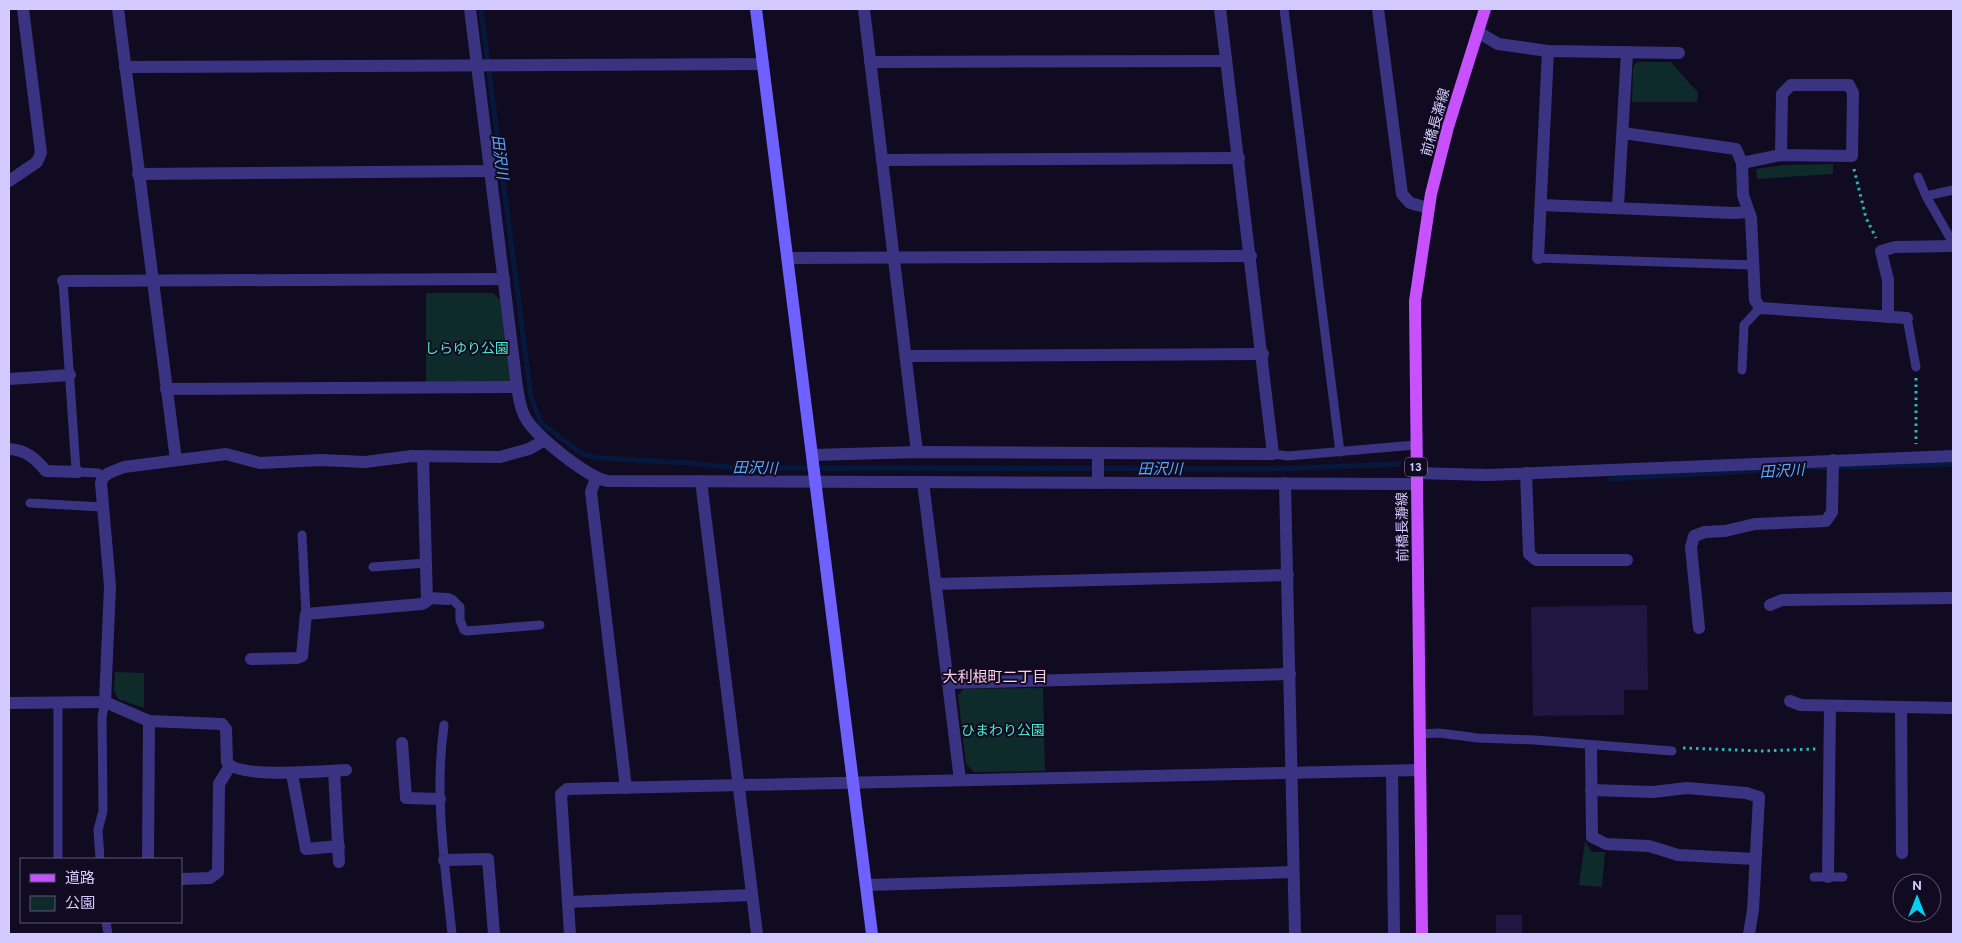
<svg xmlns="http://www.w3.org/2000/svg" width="1962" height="943" font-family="Overpass,'Noto Sans JP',sans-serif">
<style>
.green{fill:#0e2a2a}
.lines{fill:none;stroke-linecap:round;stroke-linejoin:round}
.stream{stroke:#06183e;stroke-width:5}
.building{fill:#211642}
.path{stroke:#26b7b6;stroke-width:3;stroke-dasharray:2.5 4;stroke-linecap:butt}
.lane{stroke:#3a3382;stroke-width:9}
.street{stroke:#3a3382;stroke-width:12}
.secondary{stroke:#6e61ff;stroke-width:12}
.primary{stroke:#c751ff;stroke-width:12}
.labels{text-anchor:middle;stroke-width:4;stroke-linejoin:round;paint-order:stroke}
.shield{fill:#100b20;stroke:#9891bc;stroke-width:1}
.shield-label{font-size:12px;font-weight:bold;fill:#d3caff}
.street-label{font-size:14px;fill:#d3caff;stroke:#100b20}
.park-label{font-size:14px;fill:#50e6c8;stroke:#100b20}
.water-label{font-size:15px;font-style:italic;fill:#58a9ff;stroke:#100b20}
.neighbourhood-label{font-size:15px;fill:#ffccea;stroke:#100b20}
</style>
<rect width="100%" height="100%" fill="#100b20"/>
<g class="green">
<path d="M1637 62H1671C1681 73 1688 82 1698 92L1697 102H1632L1633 67Z"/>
<polygon points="1833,164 1833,174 1757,179 1756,169 1783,165"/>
<polygon points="426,293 493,293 501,301 512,379 500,389 426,388"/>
<polygon points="115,672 144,673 144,708 118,699 114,690"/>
<polygon points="1043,688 1045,771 974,772 966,764 958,695 964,689"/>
<polygon points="1585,841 1592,852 1605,852 1602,887 1579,885"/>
</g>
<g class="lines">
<g class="stream">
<polyline points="481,9 531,397 541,423 582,454 599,458 687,463 738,468 1267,469 1399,464"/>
<polyline points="1811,468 1953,464"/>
<polyline points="1611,479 1783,469"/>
</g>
</g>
<g class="building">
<polygon points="1647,605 1648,690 1624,690 1624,715 1533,716 1531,607"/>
<rect x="1496" y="915" width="26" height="19"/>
</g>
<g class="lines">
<g class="path">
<polyline points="1854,169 1866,218 1876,238"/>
<polyline points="1916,378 1916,444"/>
<polyline points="1683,748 1764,751 1816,749"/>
</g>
<g class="lane">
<polyline points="1284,9 1340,452"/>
<polyline points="1918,177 1926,196 1953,243"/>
<polyline points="1926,196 1953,190"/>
<polyline points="1538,258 1753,265"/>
<polyline points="63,281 76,470 78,472 98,473 103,477"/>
<polyline points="1907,318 1916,367"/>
<polyline points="1742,370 1744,325 1760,308"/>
<polyline points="1273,454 1288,456 1415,445"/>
<polyline points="30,503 102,507"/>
<polyline points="302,535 306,614"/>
<polyline points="373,567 426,563"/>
<polyline points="448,599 452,599 460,607 460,620 464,630 467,631 540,625"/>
<polyline points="58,703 58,859"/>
<path d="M444 725C434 795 445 865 452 934"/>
<polyline points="1419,734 1439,733 1478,738 1535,740 1672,751"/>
<polyline points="100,859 98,830 103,811 102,717 105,702"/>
<polyline points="1814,877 1843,877"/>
<polyline points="106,922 108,934"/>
</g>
<g class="street">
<polyline points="118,9 176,460"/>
<path d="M470 9 517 387C519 397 520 408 525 417 534 435 589 479 608 481L1416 484"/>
<polyline points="864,9 917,452"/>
<polyline points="1378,9 1402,194 1410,203 1428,208"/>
<polyline points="1478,32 1498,44 1548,51 1679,53"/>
<polyline points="870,62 1226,61"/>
<polyline points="125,67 763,64"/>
<polyline points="1623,133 1736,149 1742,163 1743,195 1751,218 1755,300 1760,308 1907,318"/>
<polyline points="882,160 1239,158"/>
<polyline points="1742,163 1781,155 1852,156 1853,93 1849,85 1791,85 1782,94 1781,155"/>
<polyline points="138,174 490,171"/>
<polyline points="9,181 37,162 41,153 23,9"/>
<polyline points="1541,205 1734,213 1748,212"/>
<polyline points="1618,206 1627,52"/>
<polyline points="788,258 1251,256"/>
<polyline points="1538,258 1548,51"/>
<polyline points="63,281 504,279"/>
<polyline points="1888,317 1888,280 1881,251 1895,247 1953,246"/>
<polyline points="907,356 1263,354"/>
<polyline points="9,379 70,375"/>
<polyline points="166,389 517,387"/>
<path d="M9 449C26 450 35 458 46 471L78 472"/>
<polyline points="812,455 917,452 1273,454 1220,9"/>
<polyline points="1416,473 1487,475 1953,456"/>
<polyline points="1526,473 1529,554 1536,560 1627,560"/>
<polyline points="596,478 591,492 626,788"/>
<polyline points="701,481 757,934"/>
<polyline points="923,482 960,780"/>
<polyline points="1098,483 1098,453"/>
<polyline points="1285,483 1295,934"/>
<polyline points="936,584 1288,575"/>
<polyline points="428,598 448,599"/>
<polyline points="1770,605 1782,600 1953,598"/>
<polyline points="1699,628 1691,547 1694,536 1705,532 1725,531 1755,524 1826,521 1832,512 1833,460"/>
<polyline points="251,659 297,658 302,656 306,614 422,604 427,601 423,457"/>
<polyline points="948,683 1290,674"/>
<polyline points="1790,701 1801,705 1953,708"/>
<path d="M105 702 149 721 222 724 226 729 227 762C237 779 326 771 346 770"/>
<polyline points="9,703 105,702 110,586 101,483 103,477 109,473 124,467 226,454 260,463 321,460 365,462 412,456 500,457 529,449 545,440"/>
<polyline points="1901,707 1902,853"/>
<polyline points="402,743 406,798 440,799"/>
<polyline points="1591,746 1592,837 1606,844 1649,846 1678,855 1755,859"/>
<polyline points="334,771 339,862"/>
<polyline points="1392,771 1394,934"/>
<polyline points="292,774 306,849 339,846"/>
<polyline points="1591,790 1653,792 1687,788 1746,793 1759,797 1753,910 1749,934"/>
<polyline points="148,859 149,721"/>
<polyline points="444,860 488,859 494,934"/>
<polyline points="1828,877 1830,706"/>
<polyline points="181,879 210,878 218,872 219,784 230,766"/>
<polyline points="867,885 1293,872"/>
<polyline points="568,902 752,895"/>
<polyline points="570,934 561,794 567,789 1420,770"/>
</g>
<polyline class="secondary" points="756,9 872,934"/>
<polyline class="primary" points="1422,934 1415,301 1431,194 1448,127 1485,9"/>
</g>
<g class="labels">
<rect class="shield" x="1405" y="457.5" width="22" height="19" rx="4"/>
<g class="shield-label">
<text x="1416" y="471">13</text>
</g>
<g class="street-label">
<text transform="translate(1435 122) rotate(-74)" y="5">前橋長瀞線</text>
<text transform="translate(1402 527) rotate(-91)" y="5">前橋長瀞線</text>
</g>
<g class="park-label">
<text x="467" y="353">しらゆり公園</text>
<text x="1003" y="735">ひまわり公園</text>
</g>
<g class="water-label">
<text transform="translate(500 157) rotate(83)" y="5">田沢川</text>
<text transform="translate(755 468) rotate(1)" y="5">田沢川</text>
<text x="1160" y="474">田沢川</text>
<text transform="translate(1782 471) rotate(-3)" y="5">田沢川</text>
</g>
<g class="neighbourhood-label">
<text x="995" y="682">大利根町二丁目</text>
</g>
</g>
<rect width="1962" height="943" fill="none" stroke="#d3caff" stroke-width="20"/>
<rect x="20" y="858" width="162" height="65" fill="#100b20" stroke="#5e5779"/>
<rect x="30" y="874" width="25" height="8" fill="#c751ff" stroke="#5e5779"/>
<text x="65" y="883" font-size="15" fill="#d3caff">道路</text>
<rect x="30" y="896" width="25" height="15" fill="#0e2a2a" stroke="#5e5779"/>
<text x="65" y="908" font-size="15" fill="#d3caff">公園</text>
<g transform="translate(1917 898)"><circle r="24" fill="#100b20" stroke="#5e5779"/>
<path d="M0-4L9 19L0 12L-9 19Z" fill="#00d0f5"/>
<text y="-8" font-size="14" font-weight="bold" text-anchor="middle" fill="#d3caff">N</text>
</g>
</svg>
